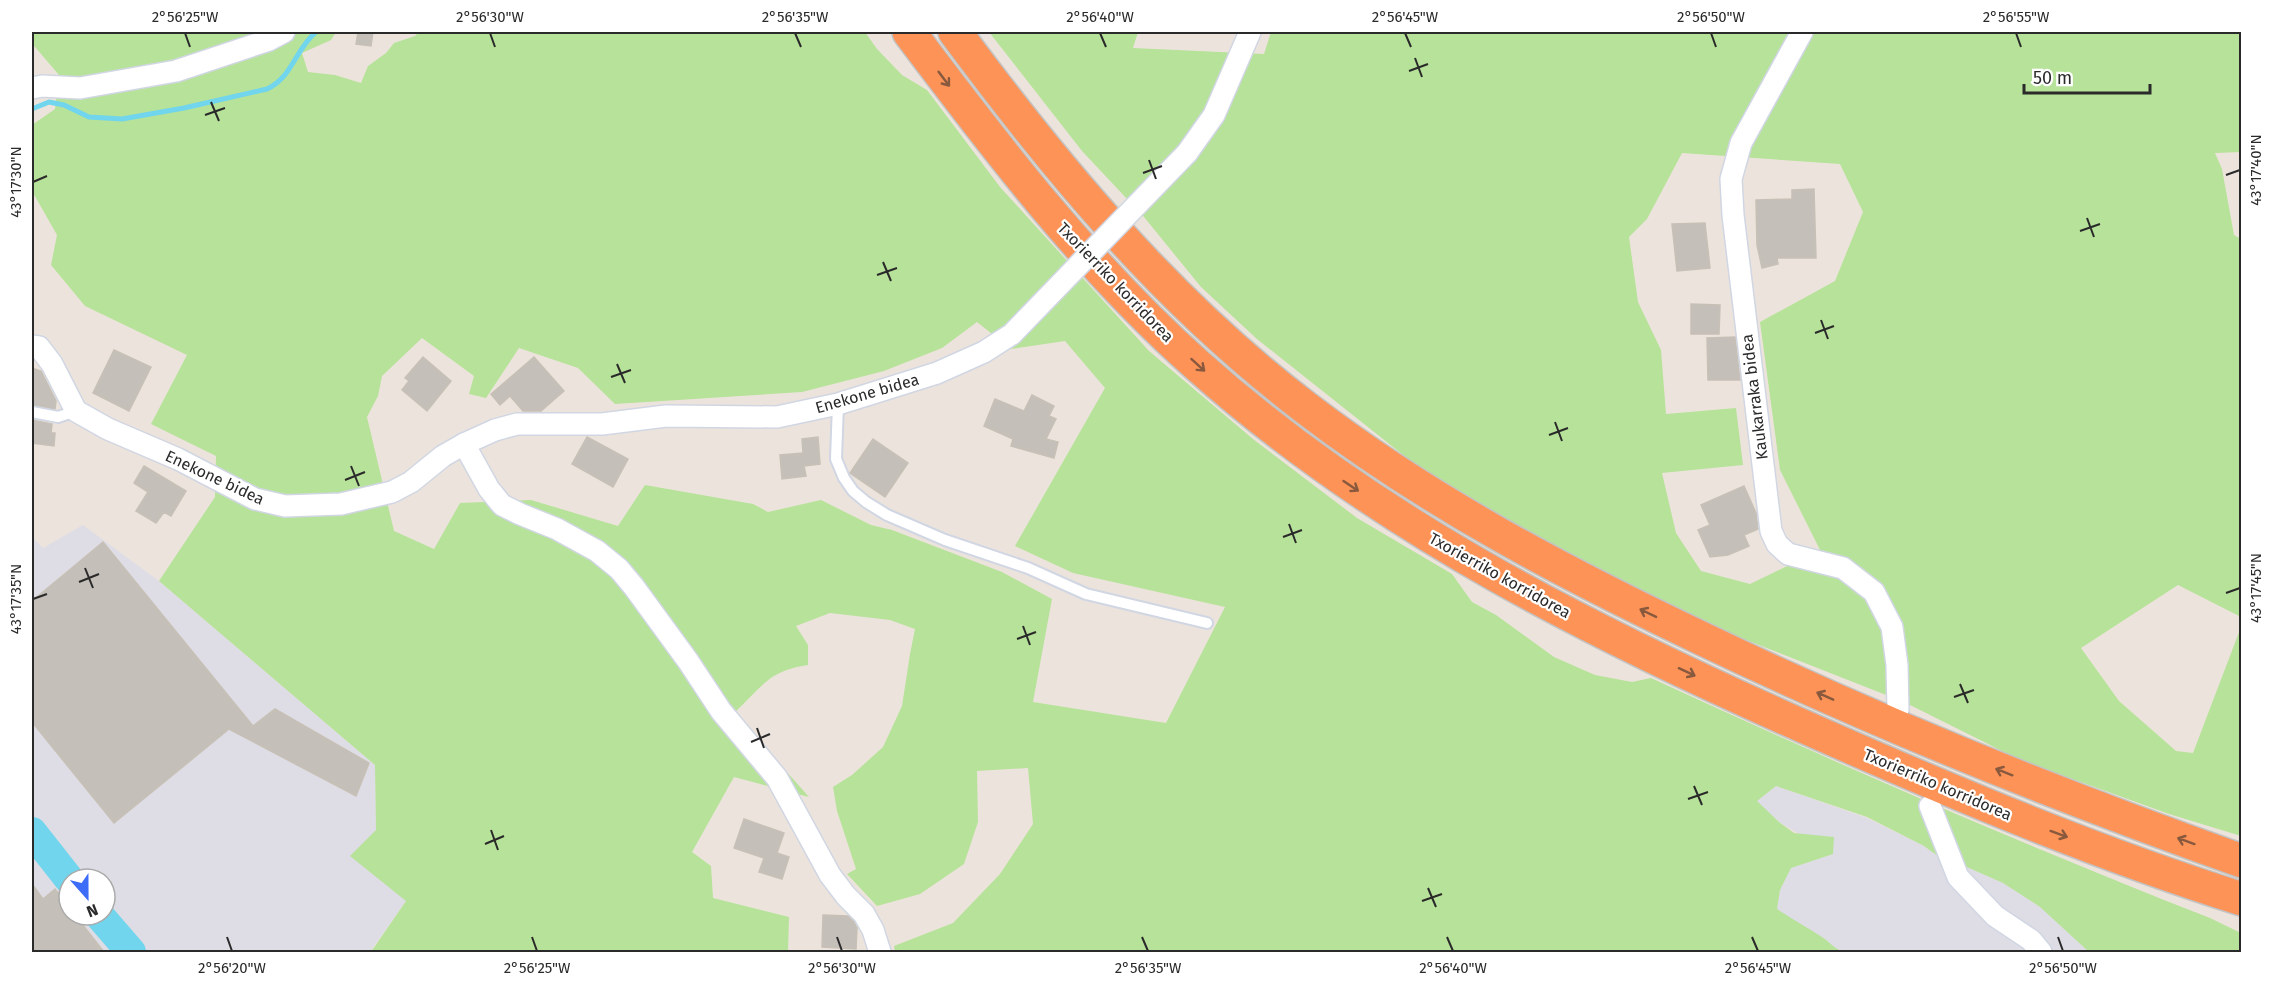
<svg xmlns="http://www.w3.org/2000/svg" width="2273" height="984" font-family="'Fira Sans',sans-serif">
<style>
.industrial{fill:#dedde5;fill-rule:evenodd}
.green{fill:#b7e299;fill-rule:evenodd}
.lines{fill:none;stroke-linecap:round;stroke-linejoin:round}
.stream{stroke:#70d5ed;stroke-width:5}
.river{stroke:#70d5ed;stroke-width:30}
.building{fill:#c4bfb8;stroke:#c7c0b6;stroke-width:1.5}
.service-casing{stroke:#d1d6e3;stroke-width:14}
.minor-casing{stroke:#d1d6e3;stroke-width:24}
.motorway-casing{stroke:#c3c3c3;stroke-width:36}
.service{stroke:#fff;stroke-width:10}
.minor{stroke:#fff;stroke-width:21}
.motorway{stroke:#fd9357;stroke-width:33}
.minor-bridge-casing{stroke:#d1d6e3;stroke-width:24;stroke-linecap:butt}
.minor-bridge{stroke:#fff;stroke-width:21}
.oneway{stroke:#89593e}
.ticks{fill:none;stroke:#2a2a2a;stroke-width:2}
.labels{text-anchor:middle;stroke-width:4.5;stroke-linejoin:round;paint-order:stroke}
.street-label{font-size:16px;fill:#2a2a2a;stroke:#fff}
.neatline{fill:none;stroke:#2a2a2a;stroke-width:2}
.ticks-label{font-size:15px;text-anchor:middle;fill:#2a2a2a}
</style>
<rect width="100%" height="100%" fill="#ece4dc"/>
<g class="industrial">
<path d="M83 525 159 581 375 765 376 830 406 901 372 949 367 952H32V537L43 548ZM69 879H105V915H69Z"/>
<polygon points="1776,786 1867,818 1924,846 1942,859 1969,868 2003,883 2040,907 2089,952 1845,952 1838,951 1823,938 1796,923 1777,909 1780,890 1791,868 1833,854 1779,822 1756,801"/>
</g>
<g class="green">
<path d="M32 32H336L331 40 302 53 308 72 335 75 361 83 368 66 386 53 394 43 415 36 419 32H865L877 49 902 75 927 90 1000 187 1149 351 1253 439 1357 518 1452 574 1472 602 1496 615 1554 657 1595 675 1632 682 1651 678C1835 763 2021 844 2210 918L2241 933V952H2089L2040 907 2003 883 1969 868 1942 859 1924 846 1867 817 1776 786 1757 801 1779 822 1794 833 1834 837 1833 854 1791 868 1780 890 1777 909C1792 919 1807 927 1822 937 1830 942 1835 950 1845 952H895L894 946 953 923 1000 874 1033 824 1028 768 977 771 978 822 964 864 920 894 877 906 847 874 856 869 837 811 833 787 852 775 883 747 902 706 910 654 915 629 890 620 830 613 796 626 808 645V665C768 671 763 686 735 712L746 730 770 753 809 797 734 777 692 852 711 866 713 898 789 917 788 952H367L373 949 406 901 350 856 376 830 375 765 159 581 215 497 216 456 151 424 187 355 85 306 51 265 57 235 32 191V125L55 109 59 75 35 47 32 45ZM977 322 1011 349 1065 341 1105 388 1015 546 1073 573 1225 607 1166 723 1033 702 1052 599 1002 572 892 530 871 525 821 500 768 512 753 504 645 485 618 526 531 500 460 503 434 549 394 531 367 417 378 396 382 376 422 338 474 376 469 394 486 398 519 348 578 368 615 404 802 392 884 371 942 348Z"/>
<path d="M989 32H1138L1133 48 1264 54 1271 32H2241V152L2215 153 2222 169 2234 235 2241 239V617L2178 585 2081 648 2119 701 2176 751 2193 753 2241 627V836L2169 814 2020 760 1904 702 1736 636 1612 578 1492 512 1422 470 1257 339 1201 287 1144 217 1082 151ZM1682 153 1840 164 1863 212 1835 281 1760 322 1780 470 1820 550 1750 584 1701 571 1676 533 1662 473 1743 465 1736 408 1666 414 1661 350 1638 302 1629 237 1647 219Z"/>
</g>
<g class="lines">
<path class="stream" d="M32 109 49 102 64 105 89 117 122 119 184 108 267 89C292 78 296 48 316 32"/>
<g class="river">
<polyline points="32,832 69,879"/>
<polyline points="99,915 131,952"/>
</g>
</g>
<g class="building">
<polygon points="358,32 373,32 371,46 356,44"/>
<polygon points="1814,189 1816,258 1777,258 1778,264 1762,268 1757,245 1756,200 1792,199 1792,190"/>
<polygon points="1705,223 1710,268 1677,271 1672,224"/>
<polygon points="1691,304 1720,305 1719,334 1691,334"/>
<polygon points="1735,337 1740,380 1708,380 1707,338"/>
<polygon points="114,350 151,367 129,411 93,393"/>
<polygon points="423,357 451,381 427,411 402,390 409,381 405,378"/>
<polygon points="534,357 564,391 541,411 523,411 510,396 500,405 491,394"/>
<polygon points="32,368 41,371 56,401 55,409 32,405"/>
<polygon points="1032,395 1054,406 1049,416 1056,419 1046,439 1058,442 1054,458 1011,446 1013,439 984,426 995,399 1024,411"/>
<polygon points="32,420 52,424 51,433 55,433 54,446 32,443"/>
<polygon points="587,437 628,459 613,487 572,464"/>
<polygon points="818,437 820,464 804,466 806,476 782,479 780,455 803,453 802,439"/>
<polygon points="873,439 908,463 885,497 850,473"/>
<polygon points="144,466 186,491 171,516 164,512 156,523 136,511 148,492 134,483"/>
<polygon points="1744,486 1756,513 1758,529 1744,535 1749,546 1728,555 1710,557 1698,530 1710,525 1701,505"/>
<polygon points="103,542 253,726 275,709 369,763 356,796 229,729 114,823 32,722 32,601"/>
<polygon points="744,819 784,833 777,853 789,857 782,879 759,872 764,858 734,848"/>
<polygon points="32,884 43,899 55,889 69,907 69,915 75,915 104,952 32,952"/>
<polygon points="823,915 848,916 854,922 857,928 856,949 822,947"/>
</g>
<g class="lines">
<g class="service-casing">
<g id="service">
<polyline points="838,404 836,459 844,478 853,491 866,502 887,515 945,540 1028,568 1086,594 1207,623"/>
<polyline points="32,412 58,417 76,411"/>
</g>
</g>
<g class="minor-casing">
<g id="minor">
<polyline points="1802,32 1741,143 1731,179 1733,215 1771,531 1777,544 1788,554 1843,568 1874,592 1892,627 1897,665 1898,710"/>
<polyline points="32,88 42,86 80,88 176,71 269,40 284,32"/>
<polyline points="1187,153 1214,115 1250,32"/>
<polyline points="32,346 39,347 52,364 76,411 108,429 178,459 255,499 285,506 341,504 392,492 411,482 443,456 464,444 489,489 502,505 520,514 557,529 597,551 619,569 634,587 688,661 721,711 777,778 830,875 846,896 864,914 873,930 880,952"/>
<polyline points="464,444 495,430 517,424 602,424 666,416 777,417 838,404 937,373 984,352 1012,334"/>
<polyline points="1930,806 1958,877 1995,916 2031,940 2041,952"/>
</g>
</g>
<g class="motorway-casing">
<g id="motorway">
<path d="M909 32C997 149 1086 266 1196 364 1382 530 1606 640 1832 739 1966 798 2102 855 2242 899"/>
<path d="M955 32C1057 170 1168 303 1306 408 1429 502 1566 574 1705 640 1880 724 2059 796 2242 861"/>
</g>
</g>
<use href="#service" class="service"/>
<use href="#minor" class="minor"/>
<use href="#motorway" class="motorway"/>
<g class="minor-bridge-casing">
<polyline id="minor-bridge" points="1012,334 1187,153"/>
</g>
<use href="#minor-bridge" class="minor-bridge"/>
</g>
<defs><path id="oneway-shaft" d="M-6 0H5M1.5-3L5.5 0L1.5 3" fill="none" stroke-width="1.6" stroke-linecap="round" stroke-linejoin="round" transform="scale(1.5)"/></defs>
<g class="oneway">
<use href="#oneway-shaft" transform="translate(944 79) rotate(53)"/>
<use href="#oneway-shaft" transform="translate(1198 365) rotate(42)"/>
<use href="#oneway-shaft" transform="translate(1351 486) rotate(34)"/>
<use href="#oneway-shaft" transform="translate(1648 613) rotate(-154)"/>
<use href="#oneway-shaft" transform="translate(1687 672) rotate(25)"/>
<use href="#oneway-shaft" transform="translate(1825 696) rotate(-156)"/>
<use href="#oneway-shaft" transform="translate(2004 772) rotate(-158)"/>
<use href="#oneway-shaft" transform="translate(2059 834) rotate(20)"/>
<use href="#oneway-shaft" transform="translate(2186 841) rotate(-160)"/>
</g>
<path class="ticks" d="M185 33 190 47M490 33 495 47M795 33 801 47M1100 33 1106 47M1405 33 1411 47M1711 33 1716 47M2016 33 2021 47M1415 58 1422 77M1409 71 1428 64M211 102 219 121M205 115 225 108M1149 160 1156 179M1143 173 1162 166M2226 175 2240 170M33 182 47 176M2087 218 2094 237M2080 231 2100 224M883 262 891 281M877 275 897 268M1821 320 1828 339M1815 333 1834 326M617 364 625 383M611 377 631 370M1555 422 1562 441M1549 435 1568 428M351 466 359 486M345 480 365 472M1289 524 1296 543M1283 537 1302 530M85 568 93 588M79 582 99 574M2226 593 2240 588M33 599 47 594M1023 626 1030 645M1017 639 1036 632M1960 684 1968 703M1954 697 1974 690M757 728 764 748M751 742 770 734M1694 786 1702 805M1688 799 1708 792M491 830 498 850M485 844 504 836M1428 888 1436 907M1422 901 1442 894M227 937 232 951M532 937 537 951M837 937 842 951M1142 937 1148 951M1447 937 1453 951M1752 937 1758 951M2058 937 2063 951"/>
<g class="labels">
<g class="street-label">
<text transform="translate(1116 282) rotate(46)" y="6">Txorierriko korridorea</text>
<text transform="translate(867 393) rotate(-16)" y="6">Enekone bidea</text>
<text transform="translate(1754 397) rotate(-97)" y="6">Kaukarraka bidea</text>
<text transform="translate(215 477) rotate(25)" y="6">Enekone bidea</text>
<text transform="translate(1500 575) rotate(29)" y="6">Txorierriko korridorea</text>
<text transform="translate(1938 784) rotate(23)" y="6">Txorierriko korridorea</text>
</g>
</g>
<rect width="2273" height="984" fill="none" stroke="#ffffff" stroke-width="66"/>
<g transform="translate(87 897) rotate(159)"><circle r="28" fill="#ffffff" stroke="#aaaaaa" stroke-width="1.5"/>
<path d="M0-4.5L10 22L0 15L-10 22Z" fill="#3d6df8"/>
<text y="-9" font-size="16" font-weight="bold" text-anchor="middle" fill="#2a2a2a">N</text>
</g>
<path d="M2024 84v9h126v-9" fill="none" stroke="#2a2a2a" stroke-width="3"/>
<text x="2033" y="84" font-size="18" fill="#2a2a2a" stroke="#ffffff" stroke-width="4.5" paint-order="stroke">50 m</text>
<rect x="33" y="33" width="2207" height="918" class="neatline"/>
<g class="ticks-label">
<text x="185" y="22">2°56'25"W</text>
<text x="490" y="22">2°56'30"W</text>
<text x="795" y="22">2°56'35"W</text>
<text x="1100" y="22">2°56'40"W</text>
<text x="1405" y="22">2°56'45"W</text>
<text x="1711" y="22">2°56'50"W</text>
<text x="2016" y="22">2°56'55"W</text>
<text transform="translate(2256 170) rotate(-90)" y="5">43°17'40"N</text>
<text transform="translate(16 182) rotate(-90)" y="5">43°17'30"N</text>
<text transform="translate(2256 588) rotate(-90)" y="5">43°17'45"N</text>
<text transform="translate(16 599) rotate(-90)" y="5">43°17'35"N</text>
<text x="232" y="973">2°56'20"W</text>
<text x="537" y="973">2°56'25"W</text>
<text x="842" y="973">2°56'30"W</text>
<text x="1148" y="973">2°56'35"W</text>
<text x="1453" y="973">2°56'40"W</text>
<text x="1758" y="973">2°56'45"W</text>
<text x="2063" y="973">2°56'50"W</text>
</g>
</svg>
